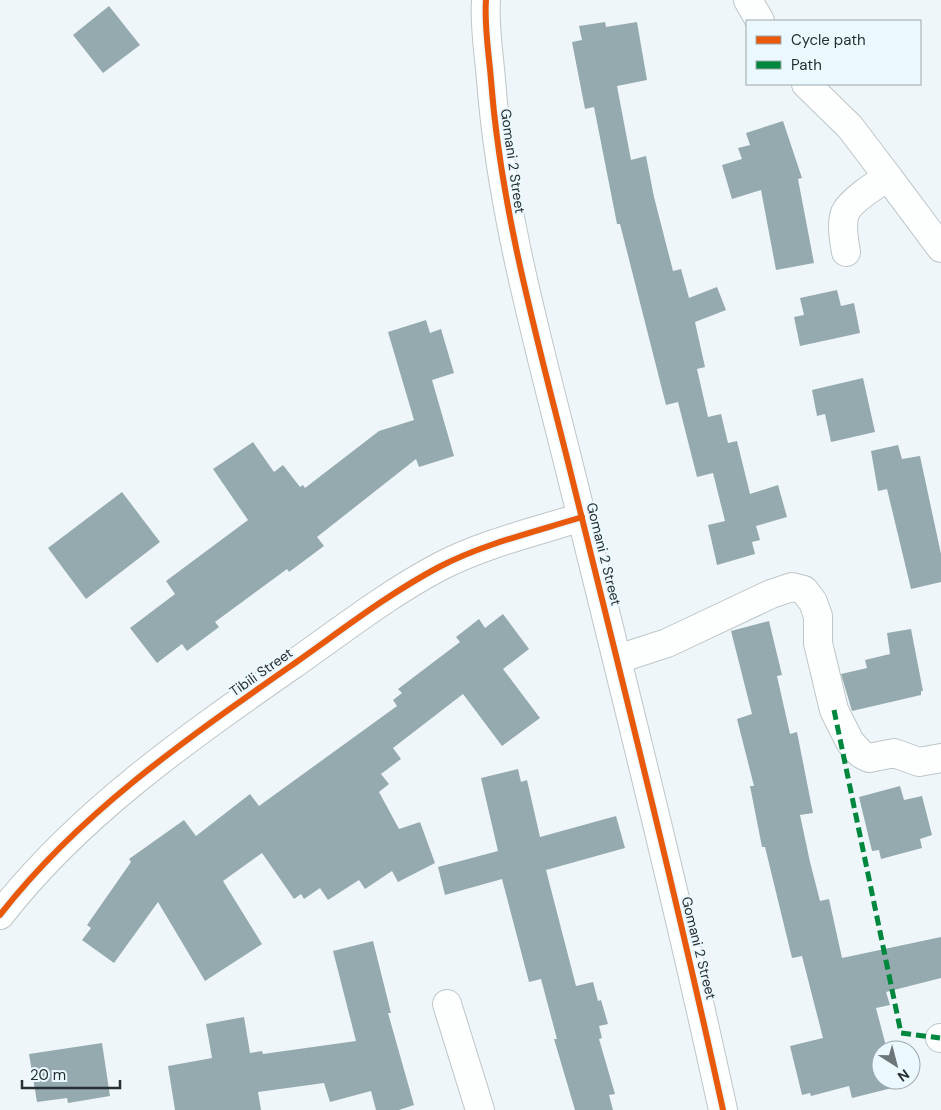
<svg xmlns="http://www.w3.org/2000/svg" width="941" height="1110" font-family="'DM Sans',sans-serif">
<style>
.building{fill:#95aaaf}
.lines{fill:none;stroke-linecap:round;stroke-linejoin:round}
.minor-casing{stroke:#bec6c8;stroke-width:30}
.minor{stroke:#fdfefe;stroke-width:28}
.quiet{stroke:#00873e;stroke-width:5;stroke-dasharray:10 5;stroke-linecap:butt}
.cycleway-casing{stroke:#ebf8fd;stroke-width:9}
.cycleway{stroke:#e8590c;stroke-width:6}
.labels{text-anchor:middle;stroke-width:4.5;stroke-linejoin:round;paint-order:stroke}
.street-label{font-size:14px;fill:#262f32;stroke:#ebf8fd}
</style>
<rect width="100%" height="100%" fill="#eff6f9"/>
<g class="building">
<polygon points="109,6 140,45 103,73 73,35"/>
<polygon points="605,22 606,27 637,22 647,80 617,86 631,160 646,156 654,197 673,271 681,269 689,298 717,287 726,310 695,322 705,367 697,369 708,417 721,414 728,443 737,441 750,494 778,485 787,517 756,526 760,540 752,542 755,554 717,565 708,525 725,521 713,473 697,477 678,402 666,405 620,224 617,224 594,107 585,109 572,42 582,40 579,26"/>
<polygon points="783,121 802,178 798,179 814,263 776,270 761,190 732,199 722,165 742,159 738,148 750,145 746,133"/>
<polygon points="837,290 841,306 854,303 860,333 800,346 794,317 804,315 800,298"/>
<polygon points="426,320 430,333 441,329 454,373 432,380 454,456 419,467 416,459 317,537 324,546 289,572 287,569 215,622 219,627 187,651 182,644 157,663 130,628 175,594 166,581 248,520 213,469 253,442 274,472 283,465 300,487 303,485 305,488 379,431 414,420 388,332"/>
<polygon points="863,378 875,432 831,442 825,414 817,416 812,390"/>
<polygon points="898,445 902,459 920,456 941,554 941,582 911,589 887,489 878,491 871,451"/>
<polygon points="122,492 160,542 86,599 48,548"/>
<polygon points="503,614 529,649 503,669 540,718 502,746 463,694 393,748 401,759 381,774 389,784 379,792 399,829 420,822 435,863 398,882 392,871 365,889 359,880 328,900 320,888 304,899 301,894 294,899 262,853 223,881 262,944 205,981 158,902 114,963 82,940 91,928 87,925 131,862 129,859 184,820 196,836 250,794 259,806 397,706 393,700 402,693 398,689 460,642 456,637 479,619 485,628"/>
<polygon points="769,621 782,675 777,676 790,734 797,732 813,813 800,815 810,862 820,901 829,899 842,958 941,937 941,978 886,992 890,1005 876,1008 887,1050 881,1050 881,1080 894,1080 896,1087 852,1098 849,1086 811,1096 810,1093 802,1095 790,1046 823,1038 802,956 792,958 765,847 762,847 750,786 754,786 737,719 752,714 731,631"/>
<polygon points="911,629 923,691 921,691 921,695 852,711 841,674 867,668 865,660 890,654 887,633"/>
<polygon points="518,769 521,782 527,780 540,837 616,816 625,848 546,870 576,986 593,982 598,1001 601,1000 608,1024 599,1026 602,1038 599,1039 615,1094 609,1095 613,1110 575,1110 554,1039 557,1039 541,979 529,982 502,879 445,895 438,867 498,851 481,778"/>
<polygon points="900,786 904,800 922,796 932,835 920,839 922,848 881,859 879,850 872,851 859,797"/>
<polygon points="373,941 391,1013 388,1013 414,1105 399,1110 376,1110 371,1091 330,1102 324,1083 258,1092 261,1110 175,1110 168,1066 212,1058 206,1024 244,1017 250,1053 262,1051 263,1054 356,1041 333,951"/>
<polygon points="102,1043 110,1096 68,1103 67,1098 37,1102 29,1054"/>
</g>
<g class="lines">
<g class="minor-casing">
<g id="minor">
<path d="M486 0C484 26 489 54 491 80 501 211 537 338 569 466 622 680 676 894 723 1110"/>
<polyline points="748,0 760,21"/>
<path d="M806 84 850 127 888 177C877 184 850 201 845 213 841 224 844 241 846 252"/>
<polyline points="888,177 941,248"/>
<polyline points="618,659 667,643 771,594 792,587 804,590 813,602 818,616 818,643 834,710 850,742 861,754 869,758 894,753 919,762 941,758"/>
<path d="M0 915C79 813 189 737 295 663 342 630 388 594 439 567 483 544 534 532 582 517"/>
<polyline points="447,1004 480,1110"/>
<polyline points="940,1038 941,1038"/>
</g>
</g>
<use href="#minor" class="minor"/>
<polyline class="quiet" points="834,710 901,1033 940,1038"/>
<g class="cycleway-casing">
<g id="cycleway">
<path d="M486 0C484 26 489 54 491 80 501 211 537 338 569 466 622 680 676 894 723 1110"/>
<path d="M0 915C79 813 189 737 295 663 342 630 388 594 439 567 483 544 534 532 582 517"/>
</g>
</g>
<use href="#cycleway" class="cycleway"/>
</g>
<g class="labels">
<g class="street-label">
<text transform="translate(513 161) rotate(82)" y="5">Gomani 2 Street</text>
<text transform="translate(604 554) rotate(76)" y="5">Gomani 2 Street</text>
<text transform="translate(261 672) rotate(-35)" y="5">Tibili Street</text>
<text transform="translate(699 948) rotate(76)" y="5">Gomani 2 Street</text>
</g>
</g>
<rect x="746" y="20" width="175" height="65" fill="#ebf8fd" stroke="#9ca8ac"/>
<rect x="756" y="36" width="25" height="8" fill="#e8590c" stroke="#9ca8ac"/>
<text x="791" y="45" font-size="15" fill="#262f32">Cycle path</text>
<rect x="756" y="61" width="25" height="8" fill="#00873e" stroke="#9ca8ac"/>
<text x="791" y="70" font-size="15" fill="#262f32">Path</text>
<g transform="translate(896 1065) rotate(144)"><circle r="24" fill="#ebf8fd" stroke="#9ca8ac"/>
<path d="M0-4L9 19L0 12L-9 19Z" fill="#6c7578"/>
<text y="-8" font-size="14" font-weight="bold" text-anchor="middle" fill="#262f32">N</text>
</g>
<path d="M22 1080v8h98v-8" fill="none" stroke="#262f32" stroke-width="2.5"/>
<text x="30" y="1080" font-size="15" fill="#262f32" stroke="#ebf8fd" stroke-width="4" paint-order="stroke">20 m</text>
</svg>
